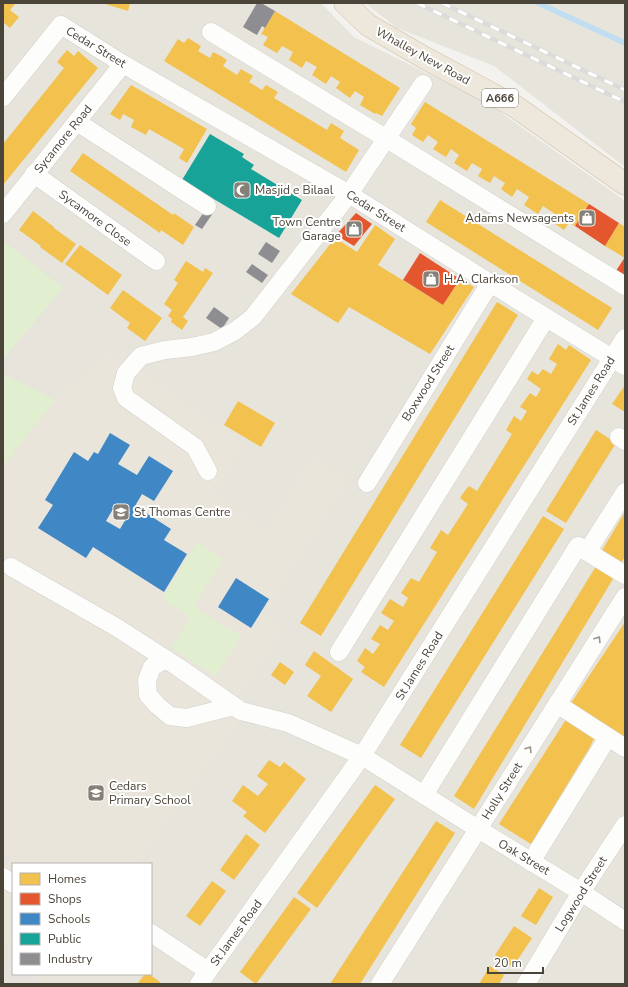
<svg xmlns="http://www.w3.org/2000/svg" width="628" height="987" font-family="'Nunito Sans',sans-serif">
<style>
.residential{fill:#e7e4dc;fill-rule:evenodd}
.education{fill:#eae5da}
.green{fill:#e1eecf}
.parking{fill:#e6e3df}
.homes{fill:#f2c14e}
.shops{fill:#e4572e}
.schools{fill:#3f88c5;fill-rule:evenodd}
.public{fill:#17a398}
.industry{fill:#8d8d92}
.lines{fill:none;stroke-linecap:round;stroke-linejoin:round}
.stream{stroke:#c0ddf1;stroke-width:5.5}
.minor-casing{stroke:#d2d0cb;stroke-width:19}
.highway-casing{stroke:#ccbfa9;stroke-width:23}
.minor{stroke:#fdfdfc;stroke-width:18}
.highway{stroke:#ede8db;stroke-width:22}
.rail-casing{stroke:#dbdbda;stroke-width:4.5}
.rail{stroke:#fff;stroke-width:3;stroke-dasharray:9;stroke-linecap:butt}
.oneway{stroke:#9b9791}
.labels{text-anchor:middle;stroke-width:4;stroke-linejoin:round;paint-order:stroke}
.shield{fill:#fff;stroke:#817c74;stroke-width:1}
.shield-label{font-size:11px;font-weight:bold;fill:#4b4439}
.street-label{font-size:12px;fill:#4b4439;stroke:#fff}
.poi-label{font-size:12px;fill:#4b4439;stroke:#fff;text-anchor:start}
</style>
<rect width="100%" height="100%" fill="#f4f2ee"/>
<g class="residential">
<path d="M3 3H321L354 37 489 104 614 193 625 201V984H3ZM13 864H151V974H13Z"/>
<polygon points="365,3 625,3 625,167 494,66 397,28"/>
</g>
<polygon class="education" points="108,351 139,370 194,408 243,444 214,496 266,528 311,457 350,477 265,615 285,627 242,692 240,722 137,864 13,864 13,946 3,938 3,467 55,400"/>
<g class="green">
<polygon points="3,240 63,288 3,359"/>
<polygon points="3,374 55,400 3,467"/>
<polygon points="197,542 223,559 194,607 241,636 216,676 171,648 190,617 162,599"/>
</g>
<g class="parking">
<polygon points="3,852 11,858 3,868"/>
<polygon points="13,961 13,974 32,974 44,984 3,984 3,973"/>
</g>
<g class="homes">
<polygon points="3,3 16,3 10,10 19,17 10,28 3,22"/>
<polygon points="102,3 130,3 128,11"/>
<polygon points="275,11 301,27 400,88 382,116 376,113 375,114 360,105 364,97 355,91 350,98 336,88 340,82 331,76 326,84 312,75 317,67 306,61 302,68 289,60 293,52 282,46 277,53 263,45 268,37 261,34"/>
<polygon points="188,38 201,46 198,51 210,58 213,52 221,56 227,60 223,66 237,75 241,69 253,76 249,82 262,90 266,85 278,92 274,98 327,130 331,123 344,131 340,138 359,150 346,172 164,61 178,39 184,43"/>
<polygon points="67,50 74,56 78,51 98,68 3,185 3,144 64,68 57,62"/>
<polygon points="131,85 207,129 187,163 179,158 184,149 149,129 146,135 131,127 134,120 123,114 120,120 110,114"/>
<polygon points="425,102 589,204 575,226 569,223 564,230 551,221 555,214 543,206 538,214 524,205 529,197 517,189 512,197 501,189 505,183 494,176 490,183 478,176 482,169 472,163 467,171 454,163 459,155 451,149 446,157 433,149 438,142 428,135 423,142 412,135 416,128 411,124"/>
<polygon points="83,153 173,215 174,213 194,227 183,245 161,230 160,233 70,171"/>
<polygon points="440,200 612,308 598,330 426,222"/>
<polygon points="33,211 54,227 54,228 76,244 62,263 40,247 41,246 19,230"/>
<polygon points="619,223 625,227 625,258 605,246"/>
<polygon points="375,225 395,239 378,265 443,305 460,279 474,287 430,354 349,307 338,323 291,294 335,238 357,252"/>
<polygon points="80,245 122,275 108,295 65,264"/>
<polygon points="186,261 203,272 205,268 213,273 183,317 188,321 182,330 171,322 172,319 168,316 172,310 164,304 178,283 174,280"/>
<polygon points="123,290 162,318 145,341 127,328 130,323 110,308"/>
<polygon points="497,302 518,315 321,636 300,623"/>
<polygon points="558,344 566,350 569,345 591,360 384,687 361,672 365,667 357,661 365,648 373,654 380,644 371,639 380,625 388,630 394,621 381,613 390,599 403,607 408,598 401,593 411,578 419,582 437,552 430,548 441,530 448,535 468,504 460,498 464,492 469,486 477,491 512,434 506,430 514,416 521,421 527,411 520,407 530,393 536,397 541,389 527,379 532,371 538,375 543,369 551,374 557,364 549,359"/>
<polygon points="625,385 625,412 612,404"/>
<polygon points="238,401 275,423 261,447 224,425"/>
<polygon points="596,430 616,443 566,523 546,511"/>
<polygon points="625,512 625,557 620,564 601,552"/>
<polygon points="543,516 564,529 421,758 400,745"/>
<polygon points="598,563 616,574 474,809 454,796"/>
<polygon points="625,622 625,743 569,706"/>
<polygon points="314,651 353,679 331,712 307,696 321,676 305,665"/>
<polygon points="280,662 294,672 285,685 271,675"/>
<polygon points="567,718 596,734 590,747 531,844 499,824"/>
<polygon points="269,760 280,767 284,762 306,779 265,833 243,816 247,812 232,801 243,785 258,796 268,784 257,776"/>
<polygon points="375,785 395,799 317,908 297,893"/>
<polygon points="436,821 455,833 360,984 330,984"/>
<polygon points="246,834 260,845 234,880 220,870"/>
<polygon points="212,881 226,891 200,926 186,916"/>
<polygon points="539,888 553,897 536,925 521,916"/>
<polygon points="294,897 311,909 256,984 240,972"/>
<polygon points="514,926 532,938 513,967 495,955"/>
<polygon points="490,966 504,975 499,984 479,984"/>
<polygon points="145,974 149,974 160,982 159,984 137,984"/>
</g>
<g class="shops">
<polygon points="589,204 619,223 605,246 575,226"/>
<polygon points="356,213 372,224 354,246 336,235"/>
<polygon points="420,253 460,279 443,305 403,280"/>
<polygon points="625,257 625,281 614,274"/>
</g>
<g class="schools">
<path d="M110 433 130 445 118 464 137 475 149 456 173 471 154 501 142 494 135 506 171 529 164 540 187 554 164 592 93 547 86 558 38 528 53 505 45 500 74 452 88 461 94 452 98 454ZM116 504 130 512 120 529 106 521Z"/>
<polygon points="236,578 269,599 251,628 218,607"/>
</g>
<polygon class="public" points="210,134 244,154 242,157 254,165 251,169 302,200 279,238 182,180"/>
<g class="industry">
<polygon points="257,3 261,3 275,11 265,28 262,26 257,35 243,27"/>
<polygon points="206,209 213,213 202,229 195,225"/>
<polygon points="266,242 280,251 272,263 258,254"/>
<polygon points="252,264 268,275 262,283 246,272"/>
<polygon points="214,307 229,318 222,329 206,318"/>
</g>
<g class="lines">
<polyline class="stream" points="538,3 625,43"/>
<g class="minor-casing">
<g id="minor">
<polyline points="211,32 387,139 625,286"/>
<polyline points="3,97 61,25 123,64 349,194 490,283 625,366"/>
<polyline points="77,122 207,206"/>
<polyline points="34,174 156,261"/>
<polyline points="3,214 123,64"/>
<polyline points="619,437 625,441"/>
<polyline points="208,471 195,447 126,398 122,388 126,373 141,356 165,350 192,347 214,342 235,331 253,317 349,194 423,84"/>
<polyline points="367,483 490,283"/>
<polyline points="587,552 625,492"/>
<polyline points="11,567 116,627 178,667 241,711 288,723 362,756 478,829 581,892 625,921"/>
<polyline points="339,652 546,318"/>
<polyline points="166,659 152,667 147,680 148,695 157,705 170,716 187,718 234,706"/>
<polyline points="557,704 625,748"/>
<polyline points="424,795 578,546 625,575"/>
<polyline points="531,862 608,737"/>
<polyline points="3,877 13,884"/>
<polyline points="151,933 208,971"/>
<polyline points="199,984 362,756 625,338"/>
<polyline points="380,984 625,597"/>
<polyline points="526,984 581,892 625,825"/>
</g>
</g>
<g class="highway-casing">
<polyline id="highway" points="345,3 368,25 425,58 516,107 625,184"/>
</g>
<use href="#minor" class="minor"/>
<use href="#highway" class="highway"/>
<g class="rail-casing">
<g id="rail">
<polyline points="417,3 625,102"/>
<polyline points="442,3 625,90"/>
</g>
</g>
<use href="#rail" class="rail"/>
</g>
<defs><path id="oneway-chevron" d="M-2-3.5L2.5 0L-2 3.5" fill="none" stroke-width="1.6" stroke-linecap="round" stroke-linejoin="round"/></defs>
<g class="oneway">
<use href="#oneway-chevron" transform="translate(598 639) rotate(-58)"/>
<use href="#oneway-chevron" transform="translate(529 749) rotate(-58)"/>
</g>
<defs>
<g id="mosque-square" transform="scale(0.9)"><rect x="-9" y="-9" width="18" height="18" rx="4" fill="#868178" stroke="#fff"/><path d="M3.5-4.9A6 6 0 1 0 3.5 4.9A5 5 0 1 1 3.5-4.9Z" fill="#fff"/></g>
<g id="shop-square" transform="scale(0.9)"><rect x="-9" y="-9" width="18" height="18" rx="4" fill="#868178" stroke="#fff"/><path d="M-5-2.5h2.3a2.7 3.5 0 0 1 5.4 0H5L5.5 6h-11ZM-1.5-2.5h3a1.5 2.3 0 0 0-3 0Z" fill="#fff"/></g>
<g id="school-square" transform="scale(0.9)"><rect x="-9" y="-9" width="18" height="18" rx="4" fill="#868178" stroke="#fff"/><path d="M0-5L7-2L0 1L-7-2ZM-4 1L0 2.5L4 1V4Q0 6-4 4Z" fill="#fff"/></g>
</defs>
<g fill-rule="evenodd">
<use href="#mosque-square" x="242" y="190"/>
<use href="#shop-square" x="587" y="218"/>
<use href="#shop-square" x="354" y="229"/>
<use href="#shop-square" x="431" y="279"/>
<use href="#school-square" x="121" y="512"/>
<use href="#school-square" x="96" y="793"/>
</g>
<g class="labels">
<rect class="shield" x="482" y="89" width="36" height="18" rx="3"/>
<g class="shield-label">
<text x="500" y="102">A666</text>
</g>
<g class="street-label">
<text transform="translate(96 47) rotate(31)" y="4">Cedar Street</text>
<text transform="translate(423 56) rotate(29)" y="4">Whalley New Road</text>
<text transform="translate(63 139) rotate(-51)" y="4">Sycamore Road</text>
<text transform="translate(376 211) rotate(32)" y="4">Cedar Street</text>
<text transform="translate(95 218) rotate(36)" y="4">Sycamore Close</text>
<text transform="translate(428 383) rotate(-58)" y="4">Boxwood Street</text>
<text transform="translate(591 391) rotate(-58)" y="4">St James Road</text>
<text transform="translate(419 666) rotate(-58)" y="4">St James Road</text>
<text transform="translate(502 791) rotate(-58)" y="4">Holly Street</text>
<text transform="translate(524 857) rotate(31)" y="4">Oak Street</text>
<text transform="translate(581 894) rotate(-58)" y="4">Logwood Street</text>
<text transform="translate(236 933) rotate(-54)" y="4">St James Road</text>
</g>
<g class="poi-label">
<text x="255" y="194">Masjid e Bilaal</text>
<text x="574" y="222" text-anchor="end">Adams Newsagents</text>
<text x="341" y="226" text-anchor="end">Town Centre<tspan x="341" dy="14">Garage</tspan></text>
<text x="444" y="283">H.A. Clarkson</text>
<text x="134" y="516">St Thomas Centre</text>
<text x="109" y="790">Cedars<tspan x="109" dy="14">Primary School</tspan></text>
</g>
</g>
<rect width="628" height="987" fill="none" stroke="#4b4439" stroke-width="8"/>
<rect x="12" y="863" width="140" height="112" fill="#ffffff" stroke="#b7b4b0"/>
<rect x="20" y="873" width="20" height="12" fill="#f2c14e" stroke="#b7b4b0"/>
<text x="48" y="883" font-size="12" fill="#4b4439">Homes</text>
<rect x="20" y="893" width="20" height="12" fill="#e4572e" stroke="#b7b4b0"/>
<text x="48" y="903" font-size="12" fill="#4b4439">Shops</text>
<rect x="20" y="913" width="20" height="12" fill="#3f88c5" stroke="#b7b4b0"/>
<text x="48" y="923" font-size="12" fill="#4b4439">Schools</text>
<rect x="20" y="933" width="20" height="12" fill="#17a398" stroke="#b7b4b0"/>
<text x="48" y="943" font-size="12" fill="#4b4439">Public</text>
<rect x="20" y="953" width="20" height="12" fill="#8d8d92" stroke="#b7b4b0"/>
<text x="48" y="963" font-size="12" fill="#4b4439">Industry</text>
<path d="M488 967v6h55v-6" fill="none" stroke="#4b4439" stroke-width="2"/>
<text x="494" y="967" font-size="12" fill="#4b4439" stroke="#ffffff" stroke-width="3" paint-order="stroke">20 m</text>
</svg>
